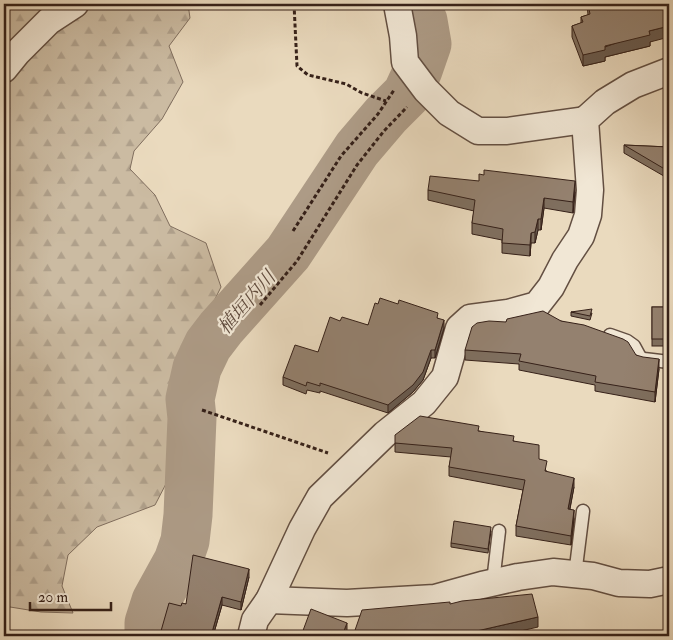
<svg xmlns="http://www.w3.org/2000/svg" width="673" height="640" font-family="'IM FELL Double Pica','Noto Serif JP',serif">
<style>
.forest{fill:url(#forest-firs);stroke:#806e5e}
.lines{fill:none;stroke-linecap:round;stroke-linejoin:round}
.river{stroke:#ad9b86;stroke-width:49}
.lane-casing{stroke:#634f42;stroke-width:15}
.street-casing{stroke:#634f42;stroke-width:29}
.path{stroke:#362119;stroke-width:3;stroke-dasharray:4 2.5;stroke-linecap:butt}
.lane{stroke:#f1e7d5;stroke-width:12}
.street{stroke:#f1e7d5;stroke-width:26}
.wall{fill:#7f6f5f;stroke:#362119}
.shaded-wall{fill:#685a4e;stroke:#362119}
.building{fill:#94816f;stroke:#362119}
.labels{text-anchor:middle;stroke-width:4.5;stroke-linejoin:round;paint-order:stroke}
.water-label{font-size:19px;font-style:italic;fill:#604c3f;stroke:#f1e7d5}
</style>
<defs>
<pattern id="forest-firs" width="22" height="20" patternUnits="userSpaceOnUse" patternTransform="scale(1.25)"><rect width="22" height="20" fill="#cbbba2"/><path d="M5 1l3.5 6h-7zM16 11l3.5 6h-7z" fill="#afa08b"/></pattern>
</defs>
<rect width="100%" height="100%" fill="#eadabe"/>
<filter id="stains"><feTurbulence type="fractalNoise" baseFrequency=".004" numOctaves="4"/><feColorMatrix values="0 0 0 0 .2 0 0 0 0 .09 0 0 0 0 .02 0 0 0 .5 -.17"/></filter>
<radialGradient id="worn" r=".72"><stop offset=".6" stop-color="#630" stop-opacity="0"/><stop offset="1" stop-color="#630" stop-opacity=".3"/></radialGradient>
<polygon class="forest" points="4,4 188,4 190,18 169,46 183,82 162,119 134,151 130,169 155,195 170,226 206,243 221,287 198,333 177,357 170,384 169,478 155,505 97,527 68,555 62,586 73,613 41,612 4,606"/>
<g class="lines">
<polyline class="river" points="149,636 149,623 156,601 178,561 185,541 188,515 192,418 190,399 197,368 208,345 221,328 288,253 357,149 386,115 407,94 418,70 427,44 423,21 415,4"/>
<g class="lane-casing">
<g id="lane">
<polyline points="610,335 627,341 634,346 640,357 644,359 669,362"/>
<polyline points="575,575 583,511"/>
<polyline points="493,582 499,531"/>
</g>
</g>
<g class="street-casing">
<g id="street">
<polyline points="397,4 403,36 405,62 426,90 449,113 478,131 507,131 585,120"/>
<polyline points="4,69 17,53 49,21 75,4"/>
<polyline points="269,600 347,603 435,598 482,585 518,577 553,572 593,576 619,583 650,584 669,580"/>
<polyline points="251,636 255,620 269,600 302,529 320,497 385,434 424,403 445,377 459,328 470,318 508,313 537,305 551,287 565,260 581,236 588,215 590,190 585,120 605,102 633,85 669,71"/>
</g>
</g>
<g class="path">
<polyline points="294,4 297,66 308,75 346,84 362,93 386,101"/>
<polyline points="293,231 341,156 378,114 394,90"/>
<polyline points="260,305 297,261 357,165 384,131 407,107"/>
<polyline points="202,410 328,453"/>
</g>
<use href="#lane" class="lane"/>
<use href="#street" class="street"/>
</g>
<g class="wall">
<polygon points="587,4 669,4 650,42 650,46 605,57 605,61 583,66 572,37 572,26 581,23 581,17 588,15"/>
<polygon points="624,145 669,147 669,179 624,153"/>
<polygon points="428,190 575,192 573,213 544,208 541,230 538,230 535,243 531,243 530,256 502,253 502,240 472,234 472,223 474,211 428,200"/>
<rect x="652" y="307" width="17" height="39"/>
<polygon points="571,312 592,313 590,320 571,316"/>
<polygon points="438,318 444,328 435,358 431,358 423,380 413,392 388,413 320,391 320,393 307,390 306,394 283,385 283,377 318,352 340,321 368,325"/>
<polygon points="561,321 636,355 659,369 655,402 595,391 595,385 519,370 519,364 465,360 465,350 506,322"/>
<polygon points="479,431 514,441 539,459 547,472 574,487 570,509 574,519 571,545 516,536 516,526 523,490 449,476 449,467 451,457 395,452 395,443"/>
<polygon points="491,531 488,553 451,547 451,543"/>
<polygon points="249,577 241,610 222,605 213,636 161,636 161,631 181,606"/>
</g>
<g class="shaded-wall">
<polygon points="669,26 669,37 650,42 650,46 605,57 605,61 583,66 583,55 649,31"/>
<polygon points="575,181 575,192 573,213 573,202"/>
<polygon points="544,198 544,208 541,230 541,219"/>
<polygon points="538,219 538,230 535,243 535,232"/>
<polygon points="531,233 531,243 530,256 530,245"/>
<polygon points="444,320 444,328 435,358 435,350"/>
<polygon points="431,350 431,358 423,380 413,392 388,413 388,405"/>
<polygon points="659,359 659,369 655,402 655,392"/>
<polygon points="574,478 574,487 568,518 568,509"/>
<polygon points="574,510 574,519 571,545 571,536"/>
<polygon points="249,569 249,577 241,610 241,602"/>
<polygon points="222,597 222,605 213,636 211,636"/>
<polygon points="538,617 538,627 499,636 455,636"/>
<polygon points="347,623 347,631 345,636 342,636"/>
</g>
<g class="building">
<polygon points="588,4 669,4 669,26 649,31 650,35 605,46 605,50 583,55 572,26 583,22 581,17 590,14"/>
<polygon points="624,145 669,147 669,171 668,171"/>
<polygon points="484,170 575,181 573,202 544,198 541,219 538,219 535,232 531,233 530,245 502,243 503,229 472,223 475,200 428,190 430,176 479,181 479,174 484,175"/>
<polygon points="380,298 398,304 399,300 438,313 437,318 444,320 435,350 431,350 423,372 413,385 388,405 320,383 320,386 307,382 306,386 283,377 295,345 318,352 330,317 340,321 342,317 368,325 375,303 378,304"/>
<rect x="652" y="307" width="17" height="32"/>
<polygon points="592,309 590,316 571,312"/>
<polygon points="543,311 561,321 584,325 623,339 628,342 636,355 643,357 659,359 655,392 595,382 596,376 519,361 521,354 465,350 472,327 477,323 489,321 506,322 507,319"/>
<polygon points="420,416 479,426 478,431 514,436 513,441 539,445 539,459 547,461 545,471 574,478 568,509 574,510 571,536 516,526 525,480 449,467 452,448 395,443 395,435"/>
<polygon points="454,521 491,527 488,549 451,543"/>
<polygon points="193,555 249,569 241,602 222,597 211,636 181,636 161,631 169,603 181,606 182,603 186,604"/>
<polygon points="532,594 538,617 455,636 353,636 362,610 450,602 450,604 462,601"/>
<polygon points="311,609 347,623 342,636 301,636"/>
</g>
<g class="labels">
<g class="water-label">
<text transform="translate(246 302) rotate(-49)" y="7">植垣内川</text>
</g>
</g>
<rect width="673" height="640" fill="none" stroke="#eadabe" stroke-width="20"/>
<rect x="5" y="5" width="663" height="630" fill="none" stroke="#362119" stroke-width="2.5"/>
<rect x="10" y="10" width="653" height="620" fill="none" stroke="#362119"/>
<path d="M30 602v8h81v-8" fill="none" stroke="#362119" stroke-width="2.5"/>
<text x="38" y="602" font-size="15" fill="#362119" stroke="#f1e7d5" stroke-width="4" paint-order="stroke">20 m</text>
<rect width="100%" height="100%" filter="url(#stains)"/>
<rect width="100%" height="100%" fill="url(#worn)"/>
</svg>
